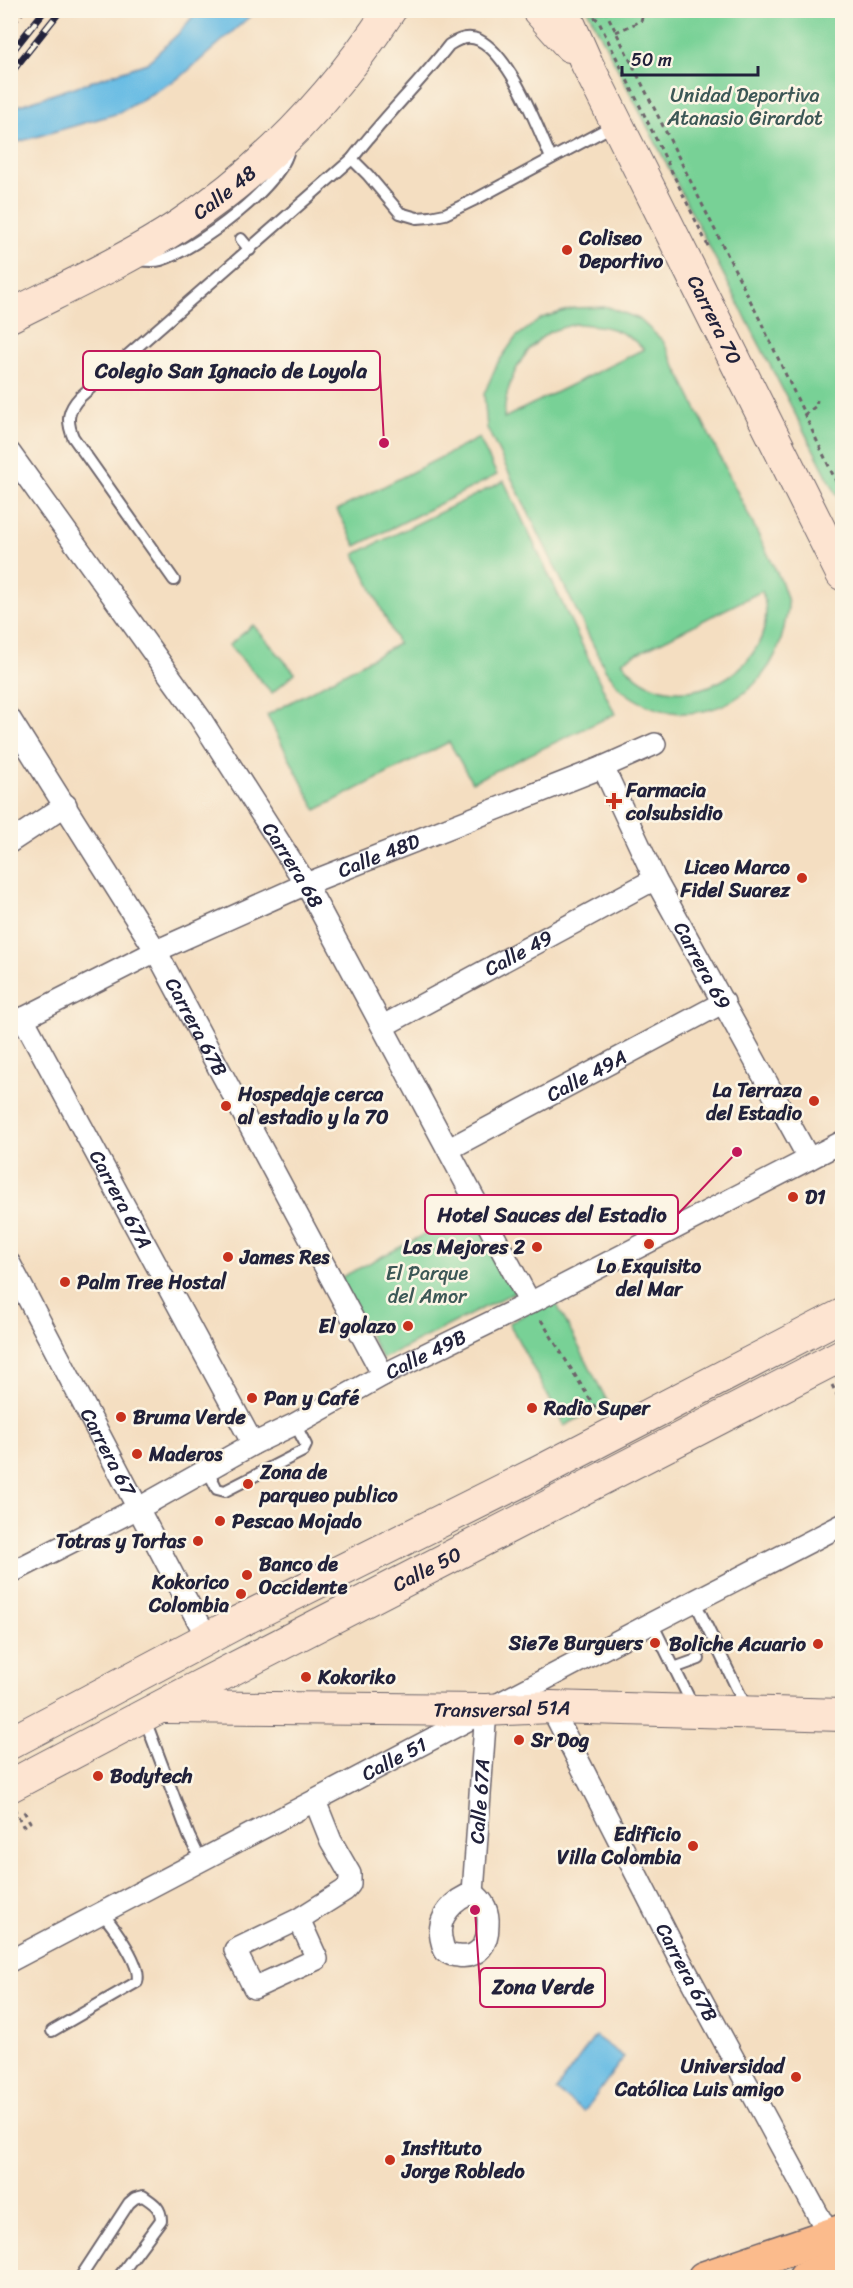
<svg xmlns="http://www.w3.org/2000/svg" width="853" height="2288" font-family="Sriracha,sans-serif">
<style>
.green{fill:#78d196;stroke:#4d7a68;stroke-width:1.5;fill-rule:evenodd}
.water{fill:#68bce4;stroke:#456f90;stroke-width:1.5}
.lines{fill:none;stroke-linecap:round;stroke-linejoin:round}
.lane-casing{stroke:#6c646a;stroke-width:14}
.street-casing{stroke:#6c646a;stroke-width:24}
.secondary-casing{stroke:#6c646a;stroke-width:34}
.highway-casing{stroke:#6c646a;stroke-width:36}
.path{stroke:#6c646a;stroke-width:3;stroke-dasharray:4.5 4.5;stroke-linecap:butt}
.lane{stroke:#fff;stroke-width:10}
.street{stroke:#fff;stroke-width:21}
.secondary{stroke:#fde4d1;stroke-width:32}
.highway{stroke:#fbbb8c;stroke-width:33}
.rail-casing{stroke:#22223b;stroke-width:7}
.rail{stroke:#fcf5e5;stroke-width:4.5;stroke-dasharray:14;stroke-linecap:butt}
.poi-dot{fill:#c8321e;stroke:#fcf5e5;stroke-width:2}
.labels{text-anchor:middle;stroke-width:5;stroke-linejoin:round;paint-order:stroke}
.park-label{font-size:20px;fill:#3c5756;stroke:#fcf5e5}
.street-label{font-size:20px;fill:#22223b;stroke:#fcf5e5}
.poi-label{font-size:20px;font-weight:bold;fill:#22223b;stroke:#fcf5e5;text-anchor:start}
.leader{fill:none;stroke:#c2185b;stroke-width:2}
.callout-dot{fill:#c2185b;stroke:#fcf5e5;stroke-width:2}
.callout{fill:#fcf5e5;stroke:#c2185b;stroke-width:2}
.callout-label{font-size:21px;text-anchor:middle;font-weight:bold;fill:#22223b}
</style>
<rect width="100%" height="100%" fill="#fcf5e5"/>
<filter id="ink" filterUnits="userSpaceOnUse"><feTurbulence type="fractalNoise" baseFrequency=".0167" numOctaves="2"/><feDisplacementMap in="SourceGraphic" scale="12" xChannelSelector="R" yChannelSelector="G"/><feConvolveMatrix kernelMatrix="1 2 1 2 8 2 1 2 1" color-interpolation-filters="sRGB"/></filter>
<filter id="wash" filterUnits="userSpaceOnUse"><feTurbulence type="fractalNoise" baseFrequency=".008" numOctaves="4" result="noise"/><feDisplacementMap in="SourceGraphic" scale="24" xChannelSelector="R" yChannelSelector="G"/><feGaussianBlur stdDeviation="1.35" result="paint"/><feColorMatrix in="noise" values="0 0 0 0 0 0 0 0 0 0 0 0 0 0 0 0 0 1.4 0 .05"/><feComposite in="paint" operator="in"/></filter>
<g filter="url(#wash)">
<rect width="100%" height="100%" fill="#f4dec1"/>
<g class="green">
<polygon points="588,11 842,11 842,505"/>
<path d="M608 307 639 319 663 341 782 583C784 590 788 598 788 605 788 612 785 621 784 628 770 703 684 740 622 690 616 685 611 676 605 669L487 428 484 394 497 364 516 337 542 318 574 308ZM574 324C605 325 622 328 644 349L504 418C505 386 519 352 548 333 555 329 566 327 574 324ZM762 591C788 670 670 730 622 661Z"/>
<polygon points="479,438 497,475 356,546 337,510"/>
<polygon points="504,481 615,714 472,782 449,742 316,810 267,715 398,644 355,554"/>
<polygon points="253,625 295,673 272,693 229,645"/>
<polygon points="472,1210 515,1292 382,1359 340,1278"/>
<polygon points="554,1299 608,1403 564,1426 509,1323"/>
</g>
<g class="water">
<polygon points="198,10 256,11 182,76 119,113 11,144 11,108 147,63 180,32"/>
<polygon points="595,2036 624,2057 584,2112 556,2090"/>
</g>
</g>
<g filter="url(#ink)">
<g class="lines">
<g class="lane-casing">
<g id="lane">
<polyline points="352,159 368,175 400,213 417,218 430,217 445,214 476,199 614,125"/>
<polyline points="241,239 250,250"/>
<path d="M138 260C146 261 154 262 161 260 195 250 284 185 289 148"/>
<path d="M174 580 73 437C66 420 68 410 80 397L352 159C382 119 418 85 449 45 458 39 469 35 479 40 511 56 537 126 551 158"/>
<polyline points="208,1471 217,1489 225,1491 303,1451 306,1445 295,1424"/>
<polyline points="695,1602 747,1709"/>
<polyline points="652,1623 693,1706"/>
<polyline points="674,1668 699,1659"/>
<polyline points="144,1717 189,1836 201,1861"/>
<path d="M52 2031 137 1982C143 1966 113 1926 102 1913"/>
<path d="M80 2278 129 2203 135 2198 143 2196C153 2203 161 2207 161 2220L118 2278"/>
</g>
</g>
<g class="street-casing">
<g id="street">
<path id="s1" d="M10 453 200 718 306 884 530 1303"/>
<path id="s2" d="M10 719 156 951 383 1375"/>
<path id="s3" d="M603 767 655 879 809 1159"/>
<polyline points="10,842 66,805"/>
<path id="s4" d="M23 1018 253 1444"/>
<path id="s5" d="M10 1025 156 951 306 884 603 767 655 744"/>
<path id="s6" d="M383 1026 655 879"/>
<path id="s7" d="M449 1149 724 1002"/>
<path id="s8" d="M10 1264 174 1577 208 1639"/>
<path id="s9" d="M10 1573 148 1503 253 1444 295 1424 383 1375 530 1303 842 1142"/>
<path id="s10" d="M551 1707 679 1958 829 2235"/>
<path id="s11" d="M473 1893 486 1710"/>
<path d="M473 1893C484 1900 489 1912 488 1925 488 1943 479 1959 458 1956 454 1956 448 1954 445 1951 443 1948 442 1942 441 1938 437 1917 454 1899 473 1893Z"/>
<polyline points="299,1919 317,1959 254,1988 235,1950 299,1919 345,1890 350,1884 350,1874 331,1841 315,1801"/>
<path id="s12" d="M10 1961 652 1623 842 1525"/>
</g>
</g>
<g class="secondary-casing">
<g id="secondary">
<polyline points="538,10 570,46"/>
<path id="s13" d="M563 10 587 64 842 574"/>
<path id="s14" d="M10 316C67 287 127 260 180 225 265 169 334 95 390 10"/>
<path id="s15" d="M166 1707 486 1710 551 1707 842 1715"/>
<polyline points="10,1743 238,1622 541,1471 842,1315"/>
<path id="s16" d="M10 1786 194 1689 842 1355"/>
</g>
</g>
<g class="highway-casing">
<g id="highway">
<polyline points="704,2278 842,2231"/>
<polyline points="805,2278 842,2264"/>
</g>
</g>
<g class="path">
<polyline points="605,10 761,322 842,494"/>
<polyline points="594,17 598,20 710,250"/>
<polyline points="10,29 25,10"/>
<polyline points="616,32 641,21 644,10"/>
<polyline points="804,415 816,406 817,400"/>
<polyline points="541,1320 599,1414"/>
<polyline points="832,1385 842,1405"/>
<polyline points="14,1808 23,1826 30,1822 22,1808"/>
</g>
<use href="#lane" class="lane"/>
<use href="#street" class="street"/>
<use href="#secondary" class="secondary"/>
<use href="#highway" class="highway"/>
<g class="rail-casing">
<g id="rail">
<polyline points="10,54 45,10"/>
<polyline points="10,74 61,10"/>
</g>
</g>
<use href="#rail" class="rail"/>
</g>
</g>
<g class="poi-dot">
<circle cx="567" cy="250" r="6"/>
<path d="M611 792h6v6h6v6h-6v6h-6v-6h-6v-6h6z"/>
<circle cx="802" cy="878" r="6"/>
<circle cx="814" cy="1101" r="6"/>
<circle cx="226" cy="1106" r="6"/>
<circle cx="793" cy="1197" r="6"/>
<circle cx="649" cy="1244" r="6"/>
<circle cx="537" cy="1247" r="6"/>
<circle cx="228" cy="1257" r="6"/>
<circle cx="65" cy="1282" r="6"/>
<circle cx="408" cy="1326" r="6"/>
<circle cx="252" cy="1398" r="6"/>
<circle cx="532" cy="1408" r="6"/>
<circle cx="121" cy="1417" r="6"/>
<circle cx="137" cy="1454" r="6"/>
<circle cx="248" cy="1484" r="6"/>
<circle cx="220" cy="1521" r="6"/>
<circle cx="198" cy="1541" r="6"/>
<circle cx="247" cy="1575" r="6"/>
<circle cx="241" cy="1594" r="6"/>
<circle cx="655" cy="1643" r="6"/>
<circle cx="818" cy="1644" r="6"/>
<circle cx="306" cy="1677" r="6"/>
<circle cx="519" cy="1740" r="6"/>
<circle cx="98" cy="1776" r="6"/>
<circle cx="693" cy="1846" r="6"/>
<circle cx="796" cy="2077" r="6"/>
<circle cx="390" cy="2160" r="6"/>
</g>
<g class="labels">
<g class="park-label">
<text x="745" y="102">Unidad Deportiva<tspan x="745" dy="23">Atanasio Girardot</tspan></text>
<text x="427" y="1280">El Parque<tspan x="427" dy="23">del Amor</tspan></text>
</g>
<g class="street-label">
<text dy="7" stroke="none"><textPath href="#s14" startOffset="248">Calle 48</textPath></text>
<text dy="7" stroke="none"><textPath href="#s13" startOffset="345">Carrera 70</textPath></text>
<text dy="7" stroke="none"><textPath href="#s5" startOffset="406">Calle 48D</textPath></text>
<text dy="7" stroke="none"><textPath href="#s1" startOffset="500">Carrera 68</textPath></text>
<text dy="7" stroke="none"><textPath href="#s6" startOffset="154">Calle 49</textPath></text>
<text dy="7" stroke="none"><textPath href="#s3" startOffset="222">Carrera 69</textPath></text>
<text dy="7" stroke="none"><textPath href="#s2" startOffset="360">Carrera 67B</textPath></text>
<text dy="7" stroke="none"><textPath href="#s7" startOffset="156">Calle 49A</textPath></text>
<text dy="7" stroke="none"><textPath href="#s4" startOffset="206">Carrera 67A</textPath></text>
<text dy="7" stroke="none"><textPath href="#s9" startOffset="470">Calle 49B</textPath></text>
<text dy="7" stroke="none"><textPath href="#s8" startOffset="212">Carrera 67</textPath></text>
<text dy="7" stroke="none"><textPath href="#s16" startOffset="470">Calle 50</textPath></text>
<text dy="7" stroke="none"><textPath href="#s15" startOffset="336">Transversal 51A</textPath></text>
<text dy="7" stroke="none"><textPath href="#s12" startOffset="434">Calle 51</textPath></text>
<text dy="7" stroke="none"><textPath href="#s11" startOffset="92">Calle 67A</textPath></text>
<text dy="7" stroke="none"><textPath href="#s10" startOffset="298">Carrera 67B</textPath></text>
</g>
<g class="poi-label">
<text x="579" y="245">Coliseo<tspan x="579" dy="23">Deportivo</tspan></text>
<text x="626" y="797">Farmacia<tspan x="626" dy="23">colsubsidio</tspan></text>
<text x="790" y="874" text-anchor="end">Liceo Marco<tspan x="790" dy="23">Fidel Suarez</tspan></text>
<text x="802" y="1097" text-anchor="end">La Terraza<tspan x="802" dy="23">del Estadio</tspan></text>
<text x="238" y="1101">Hospedaje cerca<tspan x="238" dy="23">al estadio y la 70</tspan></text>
<text x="805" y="1204">D1</text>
<text x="525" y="1254" text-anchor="end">Los Mejores 2</text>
<text x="240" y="1264">James Res</text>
<text x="649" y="1273" text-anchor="middle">Lo Exquisito<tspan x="649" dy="23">del Mar</tspan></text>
<text x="77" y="1289">Palm Tree Hostal</text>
<text x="396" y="1333" text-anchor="end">El golazo</text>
<text x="264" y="1405">Pan y Café</text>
<text x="544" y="1415">Radio Super</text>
<text x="133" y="1424">Bruma Verde</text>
<text x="149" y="1461">Maderos</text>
<text x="260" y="1479">Zona de<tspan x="260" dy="23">parqueo publico</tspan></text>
<text x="232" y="1528">Pescao Mojado</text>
<text x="186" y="1548" text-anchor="end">Totras y Tortas</text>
<text x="259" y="1571">Banco de<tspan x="259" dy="23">Occidente</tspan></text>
<text x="229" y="1589" text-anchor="end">Kokorico<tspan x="229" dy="23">Colombia</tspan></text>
<text x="643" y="1650" text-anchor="end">Sie7e Burguers</text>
<text x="806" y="1651" text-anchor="end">Boliche Acuario</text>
<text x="318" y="1684">Kokoriko</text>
<text x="531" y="1747">Sr Dog</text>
<text x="110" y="1783">Bodytech</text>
<text x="681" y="1841" text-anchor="end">Edificio<tspan x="681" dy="23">Villa Colombia</tspan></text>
<text x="784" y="2073" text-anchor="end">Universidad<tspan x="784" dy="23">Católica Luis amigo</tspan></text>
<text x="402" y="2155">Instituto<tspan x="402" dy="23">Jorge Robledo</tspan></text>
</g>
</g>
<path class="leader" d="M384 443L380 370M737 1152L678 1214M475 1910L480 1987"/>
<g class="callout-dot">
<circle cx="384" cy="443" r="6"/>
<circle cx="737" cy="1152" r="6"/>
<circle cx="475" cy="1910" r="6"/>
</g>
<g class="callout">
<rect x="83" y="351" width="297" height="39" rx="6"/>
<rect x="425" y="1195" width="253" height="39" rx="6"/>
<rect x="480" y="1968" width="125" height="39" rx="6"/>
</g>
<g class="callout-label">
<text x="231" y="378">Colegio San Ignacio de Loyola</text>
<text x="552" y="1222">Hotel Sauces del Estadio</text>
<text x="543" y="1994">Zona Verde</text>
</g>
<rect width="853" height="2288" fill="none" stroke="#fcf5e5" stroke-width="36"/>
<path d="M622 66v9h136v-9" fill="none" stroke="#22223b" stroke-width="3"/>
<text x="631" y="66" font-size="18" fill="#22223b" stroke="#fcf5e5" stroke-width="4.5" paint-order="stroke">50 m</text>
</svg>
